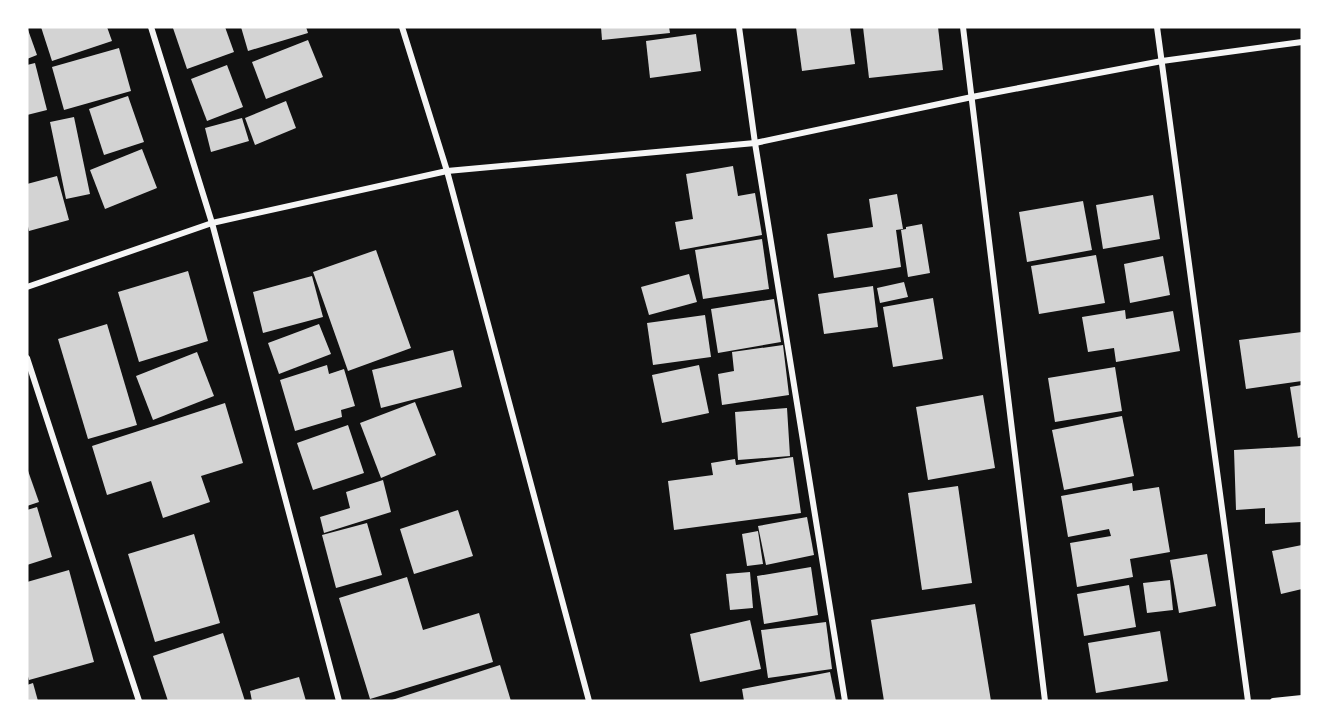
<svg xmlns="http://www.w3.org/2000/svg" width="1329" height="728" font-family="Roboto,sans-serif">
<style>
.building{fill:#d3d3d3}
.lines{fill:none;stroke-linecap:round;stroke-linejoin:round}
.minor{stroke:#f5f5f5;stroke-width:6}
</style>
<rect width="100%" height="100%" fill="#111"/>
<g class="building">
<polygon points="27,27 37,55 27,59"/>
<polygon points="41,27 107,27 112,41 52,61"/>
<polygon points="176,27 225,27 234,52 187,69 173,28"/>
<polygon points="241,27 306,27 308,33 248,51"/>
<polygon points="601,27 669,27 670,33 602,40"/>
<polygon points="796,27 850,27 855,64 802,71"/>
<polygon points="863,27 938,27 943,70 869,78"/>
<polygon points="696,34 701,71 650,78 646,41"/>
<polygon points="308,40 323,77 266,99 252,62"/>
<polygon points="119,48 131,91 64,110 52,67"/>
<polygon points="35,63 47,110 27,115 27,65"/>
<polygon points="227,65 243,107 207,121 191,79"/>
<polygon points="128,96 144,142 104,155 89,109"/>
<polygon points="286,101 296,128 255,145 245,118"/>
<polygon points="74,117 90,194 66,199 50,122"/>
<polygon points="242,118 249,141 211,152 205,128"/>
<polygon points="142,149 157,188 105,209 90,170"/>
<polygon points="733,166 738,196 755,193 762,235 680,250 675,222 693,219 686,174"/>
<polygon points="57,176 69,220 29,231 27,222 27,184"/>
<polygon points="897,194 903,229 896,230 901,267 834,278 827,234 873,227 869,199"/>
<polygon points="1153,195 1160,239 1103,249 1096,205"/>
<polygon points="1083,201 1092,250 1027,262 1019,212"/>
<polygon points="922,224 930,273 908,277 901,230 906,229 906,227"/>
<polygon points="762,239 769,289 703,299 695,250"/>
<polygon points="376,250 411,348 348,371 313,272"/>
<polygon points="1096,255 1105,303 1039,314 1031,266"/>
<polygon points="1163,256 1170,295 1130,303 1124,264"/>
<polygon points="188,271 208,341 139,362 118,292"/>
<polygon points="689,274 697,302 649,315 641,287"/>
<polygon points="312,276 323,317 263,333 253,292"/>
<polygon points="904,282 908,297 880,303 877,288"/>
<polygon points="873,286 878,327 824,334 818,294"/>
<polygon points="933,298 943,359 893,367 883,307"/>
<polygon points="774,299 781,342 718,353 711,309"/>
<polygon points="1125,310 1126,319 1173,311 1180,351 1116,362 1114,348 1088,352 1082,317"/>
<polygon points="705,315 711,357 653,365 647,323"/>
<polygon points="107,324 137,425 88,439 58,339"/>
<polygon points="319,324 331,354 279,374 268,343"/>
<polygon points="1302,332 1302,381 1246,389 1239,340"/>
<polygon points="783,345 789,395 722,405 718,374 734,371 732,352"/>
<polygon points="453,350 462,387 381,408 372,370"/>
<polygon points="197,352 214,396 153,420 136,376"/>
<polygon points="327,365 329,374 344,369 355,406 341,410 342,417 295,431 280,380"/>
<polygon points="699,365 709,413 662,423 652,375"/>
<polygon points="1115,367 1122,411 1055,422 1048,378"/>
<polygon points="1302,385 1302,437 1298,438 1290,387"/>
<polygon points="983,395 995,468 928,480 916,407"/>
<polygon points="415,402 436,455 381,478 360,423"/>
<polygon points="225,403 243,463 201,476 210,502 163,518 151,481 107,495 92,446"/>
<polygon points="787,408 790,456 738,460 735,412"/>
<polygon points="1122,416 1134,476 1064,490 1052,430"/>
<polygon points="348,425 364,473 313,490 297,443"/>
<polygon points="1302,446 1302,522 1265,524 1265,508 1236,510 1234,450"/>
<polygon points="793,457 801,513 674,530 668,481 713,475 711,463 735,459 736,465"/>
<polygon points="27,468 39,502 27,506"/>
<polygon points="383,480 391,512 324,533 320,517 350,508 346,492"/>
<polygon points="1132,483 1133,491 1159,487 1170,552 1130,559 1133,577 1077,587 1070,543 1111,536 1109,529 1068,537 1061,496"/>
<polygon points="958,486 972,583 922,590 908,493"/>
<polygon points="37,507 52,557 27,565 27,510"/>
<polygon points="458,510 473,556 414,574 400,529"/>
<polygon points="807,517 814,555 766,565 758,526"/>
<polygon points="367,523 382,575 336,588 322,535"/>
<polygon points="758,531 763,564 747,566 742,534"/>
<polygon points="194,534 220,623 155,642 128,554"/>
<polygon points="1302,545 1302,589 1281,594 1272,551"/>
<polygon points="1207,554 1216,606 1179,613 1170,560"/>
<polygon points="811,567 818,615 764,624 757,576"/>
<polygon points="69,570 94,662 29,680 27,673 27,582"/>
<polygon points="750,572 753,608 730,610 726,574"/>
<polygon points="407,577 423,630 479,613 493,662 370,699 339,598"/>
<polygon points="1170,580 1173,610 1147,613 1143,583"/>
<polygon points="1129,585 1136,627 1084,636 1077,594"/>
<polygon points="975,604 991,701 884,701 871,620"/>
<polygon points="750,620 761,669 700,682 690,634"/>
<polygon points="826,622 832,669 768,678 761,630"/>
<polygon points="1160,631 1168,681 1096,693 1088,643"/>
<polygon points="223,633 245,701 168,701 153,656"/>
<polygon points="500,665 511,701 389,701"/>
<polygon points="830,672 836,701 744,701 742,689"/>
<polygon points="299,677 306,701 252,701 250,691"/>
<polygon points="33,683 38,701 27,701 27,685"/>
</g>
<g class="lines">
<g class="minor">
<polyline points="151,27 212,223 339,701"/>
<polyline points="402,27 447,171 589,701"/>
<polyline points="739,27 755,143 845,701"/>
<polyline points="963,27 1045,701"/>
<polyline points="1157,27 1248,701"/>
<polyline points="27,287 212,223 447,171 755,143 972,97 1162,61 1302,42"/>
<polyline points="27,358 139,701"/>
<polyline points="1273,701 1302,698"/>
</g>
</g>
<rect width="1329" height="728" fill="none" stroke="#ffffff" stroke-width="57"/>
</svg>
